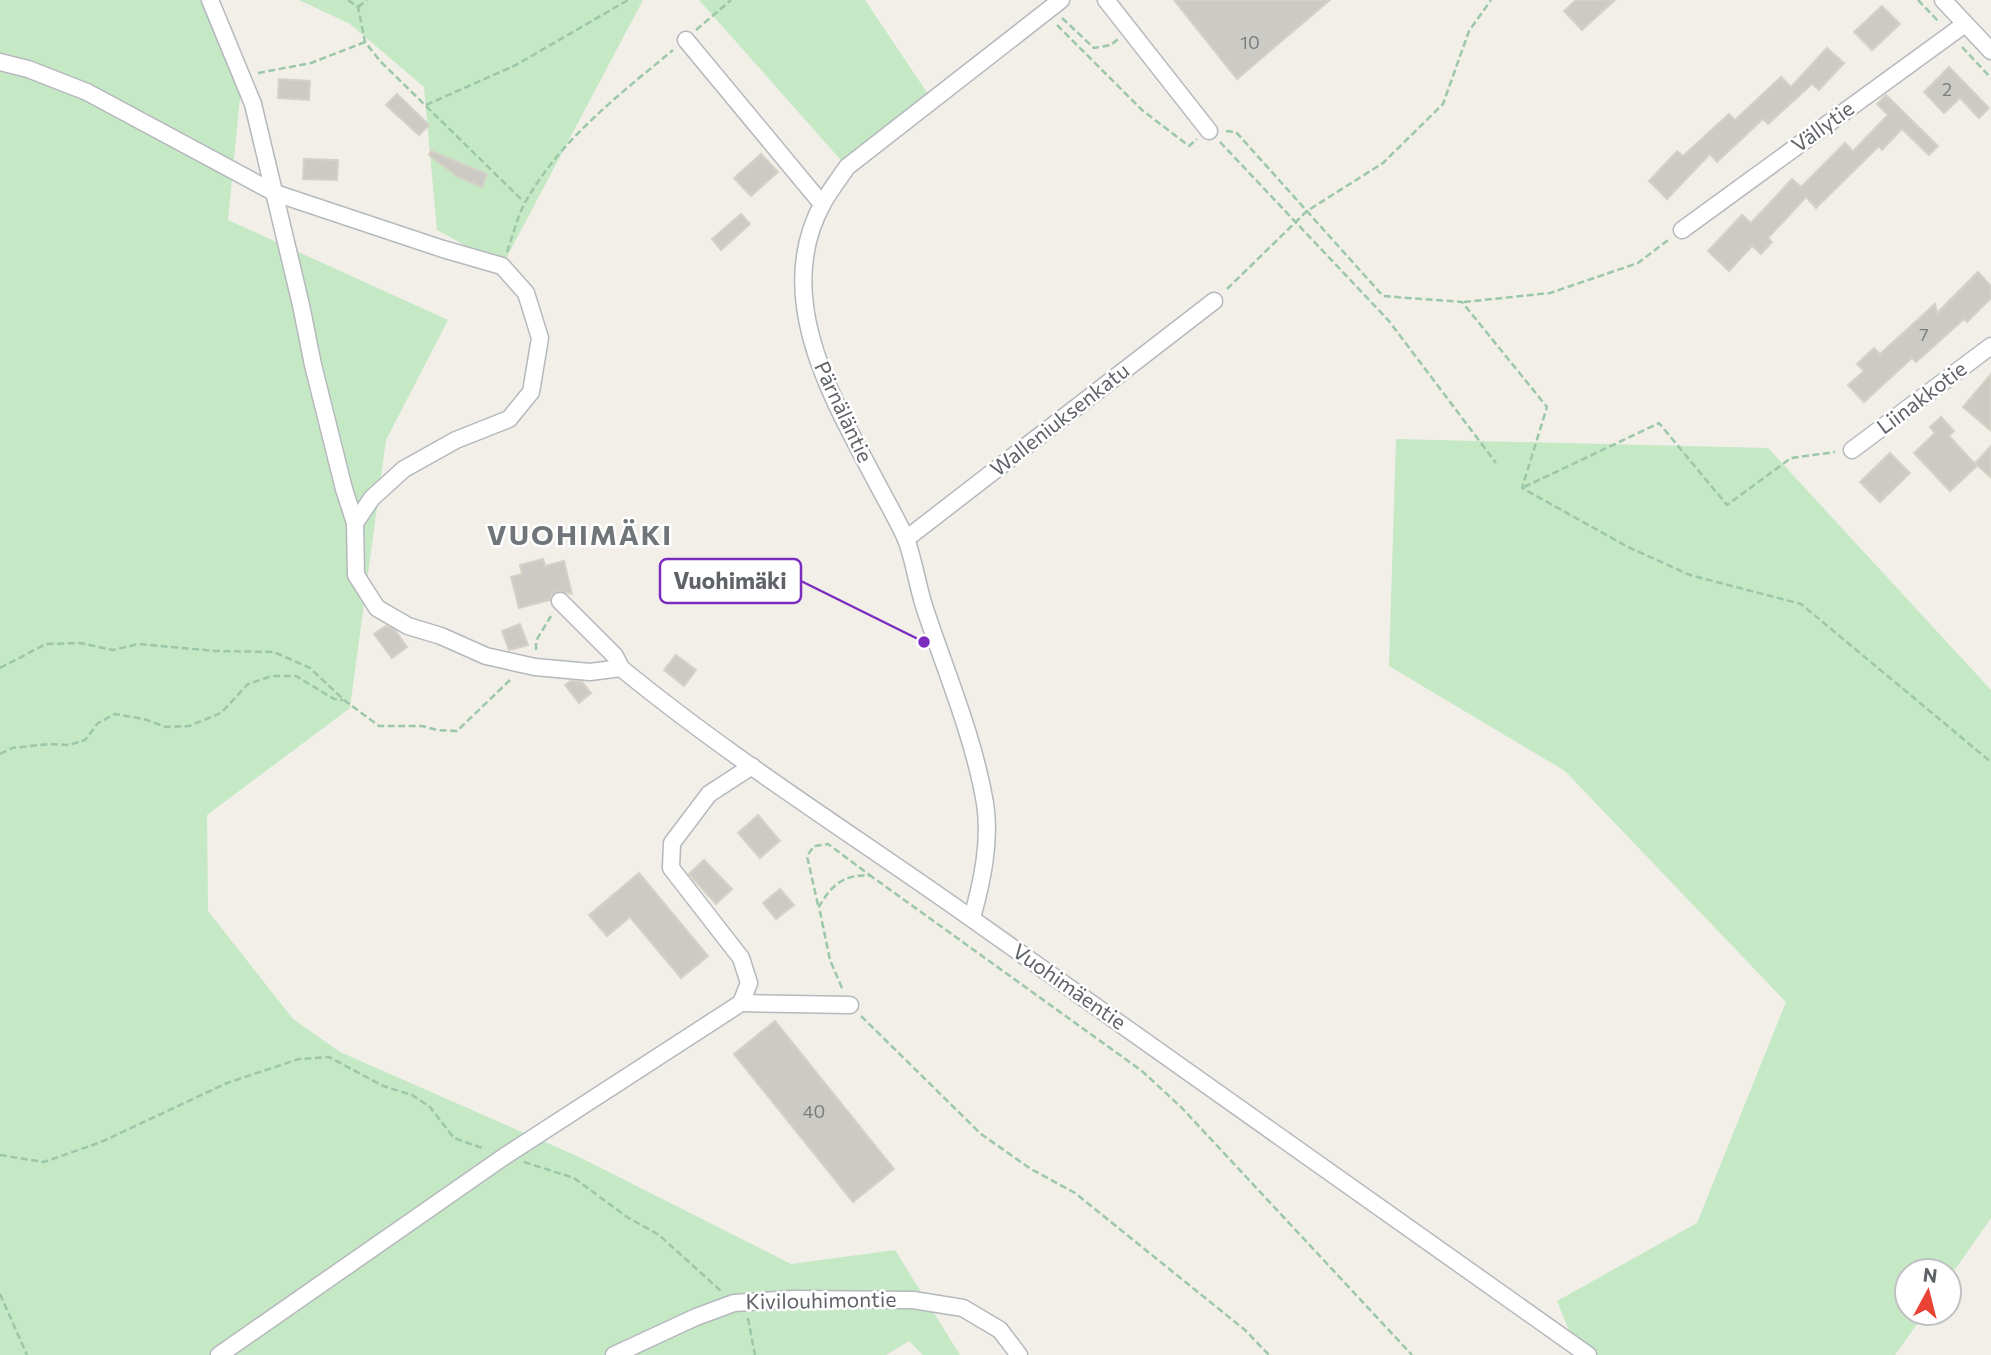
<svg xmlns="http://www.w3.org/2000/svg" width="1991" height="1355" font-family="Commissioner,sans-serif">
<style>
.green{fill:#c5e8c5}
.building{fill:#cccac5;stroke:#d6d1c6;stroke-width:2}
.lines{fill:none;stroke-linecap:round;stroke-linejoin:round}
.minor-casing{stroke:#b5b8bc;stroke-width:19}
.path{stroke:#9cc7a9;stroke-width:2.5;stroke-dasharray:7 3.5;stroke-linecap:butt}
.minor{stroke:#fff;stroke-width:16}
.labels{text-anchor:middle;stroke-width:5;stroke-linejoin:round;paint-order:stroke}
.number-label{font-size:18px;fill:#7a7d7f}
.street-label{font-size:21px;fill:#5f6368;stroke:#fff}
.district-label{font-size:28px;font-weight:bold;letter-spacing:2px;fill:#70757a;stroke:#fff}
.leader{fill:none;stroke:#7b2cbf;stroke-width:2.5}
.callout-dot{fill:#7b2cbf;stroke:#fff;stroke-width:2.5}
.callout{fill:#fff;stroke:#7b2cbf;stroke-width:2.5}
.callout-label{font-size:23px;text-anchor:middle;font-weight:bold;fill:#5f6368}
</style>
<rect width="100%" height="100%" fill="#f1efe8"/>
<g class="green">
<polygon points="0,0 206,0 242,77 228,220 448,320 386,440 350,708 207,815 208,911 293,1019 340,1052 579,1157 791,1264 895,1250 960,1355 923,1355 909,1341 886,1355 0,1355"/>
<polygon points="299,0 643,0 502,266 437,230 424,87 350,24"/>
<polygon points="699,0 865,0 932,100 847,167"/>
<polygon points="1396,439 1768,448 1991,690 1991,1218 1949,1278 1949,1271 1907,1271 1907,1313 1925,1313 1895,1355 1579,1355 1557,1301 1697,1223 1786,1002 1565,771 1389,666"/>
</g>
<g class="building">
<polygon points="1174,0 1330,0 1237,79"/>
<polygon points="1576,0 1615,0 1582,30 1564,11"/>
<polygon points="1882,6 1900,24 1872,50 1854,32"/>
<polygon points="1827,48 1844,63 1819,90 1812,84 1768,124 1763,119 1717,162 1710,154 1667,199 1649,181 1677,151 1683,156 1729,114 1735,120 1781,77 1791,87"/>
<polygon points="1949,67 1989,108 1979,118 1960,98 1944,113 1924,92"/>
<polygon points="279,79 310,81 309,100 278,98"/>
<polygon points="397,94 429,125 419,135 386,105"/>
<polygon points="1886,95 1938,146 1929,155 1902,129 1882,150 1879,146 1816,208 1806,197 1768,238 1772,242 1761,254 1752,246 1729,271 1708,251 1742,215 1751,223 1792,179 1801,187 1845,143 1853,151 1888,115 1877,104"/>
<polygon points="431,151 487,174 482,187 458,177 429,155"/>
<polygon points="761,154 778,172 751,196 734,178"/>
<polygon points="304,159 338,160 337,180 303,179"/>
<polygon points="741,214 750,224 721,250 712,239"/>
<polygon points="1978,272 1991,286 1991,298 1967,322 1964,319 1916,362 1912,358 1864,402 1848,385 1864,371 1857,364 1874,348 1880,354 1935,304 1937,313"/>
<polygon points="1991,374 1991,431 1963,407"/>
<polygon points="1941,417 1954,431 1949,436 1977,466 1950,491 1914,453 1935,433 1930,427"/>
<polygon points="1991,446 1991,478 1975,463"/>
<polygon points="1890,453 1910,473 1880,502 1860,482"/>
<polygon points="543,559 545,566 564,561 572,594 558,591 552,594 550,600 519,608 511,577 522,574 520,565"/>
<polygon points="520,624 528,645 509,650 502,631"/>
<polygon points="386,626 395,630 407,647 392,658 374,634"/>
<polygon points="676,655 696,670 684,686 664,670"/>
<polygon points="571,681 582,682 591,693 579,703 565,685"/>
<polygon points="758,815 780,841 760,858 738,833"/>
<polygon points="704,860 732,889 716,904 689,874"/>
<polygon points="639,873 708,956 681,978 630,917 607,936 589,915"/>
<polygon points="780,889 794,905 776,919 763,903"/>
<polygon points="775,1021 894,1169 853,1202 734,1054"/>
</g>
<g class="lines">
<g class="minor-casing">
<g id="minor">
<path d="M210 0 253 104 301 305 313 365 344 489 355 523 356 575 377 608 408 626 441 636 486 656 535 667 590 672 621 668C733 760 857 837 975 921 1179 1065 1383 1210 1588 1355"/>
<polyline points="1106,0 1209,131"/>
<polyline points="1943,0 1991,51"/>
<polyline points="686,40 822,204"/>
<polyline points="0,62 28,69 87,92 275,193 443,249 502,266 526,293 540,338 531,392 509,419 456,440 404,469 372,498 355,523"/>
<polyline points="1682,230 1965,24"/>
<polyline points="1852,450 1991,346"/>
<polyline points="906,539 1214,301"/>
<polyline points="560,601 615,656 621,668"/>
<path d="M972 918C982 882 991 841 985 803 974 739 948 677 927 615 918 591 915 563 906 539 898 521 888 504 879 487 835 403 770 298 823 203 830 190 839 179 847 167L1061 0"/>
<polyline points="741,1003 850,1005"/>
<polyline points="219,1355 505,1156 741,1003 749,983 741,958 671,868 672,843 709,794 752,766"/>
<polyline points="614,1355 696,1317 734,1303 793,1299 913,1300 963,1308 1000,1330 1019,1355"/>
</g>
</g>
<g class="path">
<polyline points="348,0 358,7 365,42 380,61 524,202"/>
<polyline points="1918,0 1939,22"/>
<polyline points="358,7 367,0"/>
<polyline points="1062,18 1094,48 1111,45 1118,39"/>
<polyline points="1057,25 1142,110 1189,146 1197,139"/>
<polyline points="696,30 731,0"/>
<polyline points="1962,47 1991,78"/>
<polyline points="258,73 311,63 365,42"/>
<polyline points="426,105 516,65 628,0"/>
<polyline points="1226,131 1236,132 1383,296 1462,302 1547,407 1522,488 1628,547 1690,575 1801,604 1991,762"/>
<polyline points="1220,142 1389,321 1496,463"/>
<path d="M507 252C513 236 517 216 526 201 561 139 619 95 673 50"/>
<polyline points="1227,289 1307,211 1383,163 1443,104 1469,31 1491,0"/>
<polyline points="1464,302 1550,293 1638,263 1668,240"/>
<polyline points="1524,487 1659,423 1727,505 1791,458 1835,452"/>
<polyline points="536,650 536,641 551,616"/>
<polyline points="0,668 46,644 80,643 113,650 139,644 215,651 274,652 310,668 344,700 379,726 422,726 437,730 457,731 510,680"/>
<polyline points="0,754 12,748 49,744 69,745 85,740 98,723 115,714 144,719 166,727 189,726 221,713 248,684 272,676 296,676 334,699 343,700"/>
<polyline points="818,905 807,856 814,846 828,844 871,876"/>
<path d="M842 988 830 960 819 907C831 885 845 873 871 876L1142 1071 1181 1107 1412 1355"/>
<polyline points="861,1016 981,1134 1031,1169 1075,1193 1101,1214 1245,1330 1269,1355"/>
<polyline points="0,1155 44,1162 101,1142 227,1083 299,1059 329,1057 383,1086 412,1095 430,1107 454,1138 485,1149"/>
<polyline points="524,1162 574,1178 627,1217 659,1235 721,1291"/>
<polyline points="0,1294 27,1355"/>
<polyline points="748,1318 755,1355"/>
</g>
<use href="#minor" class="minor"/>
</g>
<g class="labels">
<g class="number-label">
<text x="1250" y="49">10</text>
<text x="1947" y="96">2</text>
<text x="1924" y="341">7</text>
<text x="814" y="1118">40</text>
</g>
<g class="street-label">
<text transform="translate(1823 127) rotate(-36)" y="7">Vällytie</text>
<text transform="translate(1922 398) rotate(-37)" y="7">Liinakkotie</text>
<text transform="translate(843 412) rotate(65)" y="7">Pärnäläntie</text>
<text transform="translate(1060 420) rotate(-38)" y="7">Walleniuksenkatu</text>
<text transform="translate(1069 987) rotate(35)" y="7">Vuohimäentie</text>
<text transform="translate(821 1301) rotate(-1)" y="7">Kivilouhimontie</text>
</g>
<g class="district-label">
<text x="580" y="545">VUOHIMÄKI</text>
</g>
</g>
<path class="leader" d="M924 642L801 581"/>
<circle class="callout-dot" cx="924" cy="642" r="7"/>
<rect class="callout" x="660" y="559" width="141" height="44" rx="7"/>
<g class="callout-label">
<text x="730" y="589">Vuohimäki</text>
</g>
<g transform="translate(1928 1292) rotate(7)"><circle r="33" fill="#ffffff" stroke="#bfc1c3" stroke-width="2"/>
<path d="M0-5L12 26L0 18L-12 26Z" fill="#ea4335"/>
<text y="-10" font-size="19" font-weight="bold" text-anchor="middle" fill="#5f6368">N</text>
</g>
</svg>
